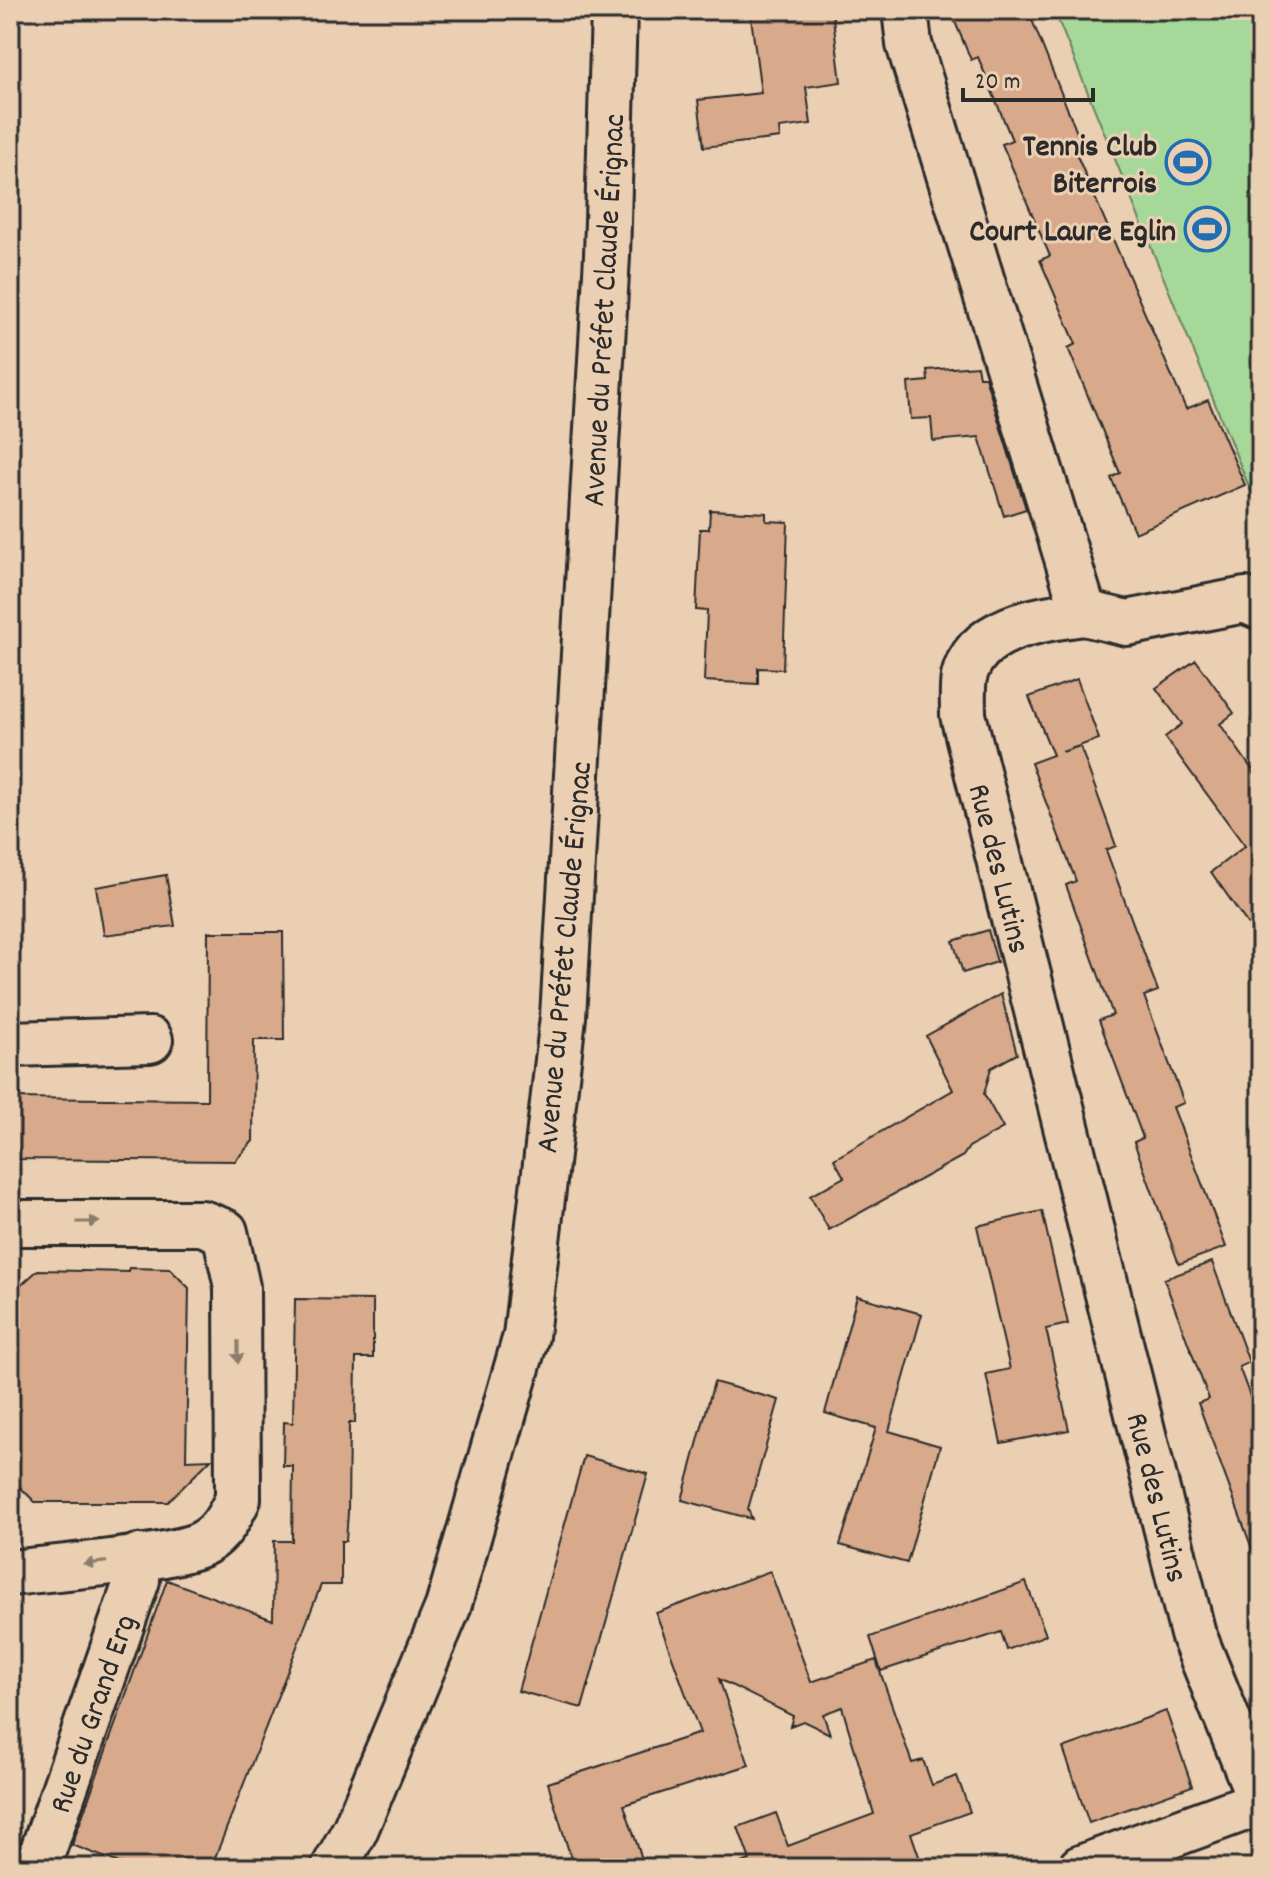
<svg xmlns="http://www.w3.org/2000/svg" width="1271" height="1878" font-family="Dekko,sans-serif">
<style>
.green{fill:#a6d899;stroke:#688262;stroke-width:2}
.building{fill:#d8aa8b;stroke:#2b2b2b;stroke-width:2}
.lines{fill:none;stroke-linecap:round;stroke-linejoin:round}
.street-casing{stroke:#2b2b2b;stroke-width:50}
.secondary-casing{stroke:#2b2b2b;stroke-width:50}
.street{stroke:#ebcfb2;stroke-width:44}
.secondary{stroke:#ebcfb2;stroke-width:44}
.oneway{fill:#8b7d6e}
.labels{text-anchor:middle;stroke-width:6;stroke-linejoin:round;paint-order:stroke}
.poi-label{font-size:32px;font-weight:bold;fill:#2b2b2b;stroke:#ebcfb2;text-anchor:end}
.street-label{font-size:32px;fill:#2b2b2b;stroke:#ebcfb2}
</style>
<rect width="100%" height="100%" fill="#ebcfb2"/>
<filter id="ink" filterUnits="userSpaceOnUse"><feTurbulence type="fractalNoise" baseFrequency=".0125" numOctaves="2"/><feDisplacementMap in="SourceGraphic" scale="16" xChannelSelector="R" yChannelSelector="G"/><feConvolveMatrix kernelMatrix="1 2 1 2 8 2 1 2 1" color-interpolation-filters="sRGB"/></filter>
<g filter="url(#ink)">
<polygon class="green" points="1054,10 1261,10 1261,516"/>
<g class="building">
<polygon points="750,10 832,10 841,82 806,87 811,124 779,128 780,138 704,147 698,100 761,93"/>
<polygon points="950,10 1028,10 1083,148 1075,151 1186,409 1208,400 1245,485 1135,533 1111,478 1120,473 1068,348 1076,344 1040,260 1050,256 1002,144 1012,140 978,57 971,60"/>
<polygon points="977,366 979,377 985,377 1026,509 1004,516 979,437 933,441 931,418 911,419 908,383 928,381 927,370"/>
<polygon points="710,510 766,513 766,521 788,522 783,669 758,668 758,684 704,681 707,611 696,610 700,529 709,529"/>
<polygon points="1196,660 1234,713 1220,724 1261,782 1261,943 1211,872 1245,846 1165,737 1182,724 1156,688"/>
<polygon points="1077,679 1099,739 1062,752 1080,746 1116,846 1106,850 1158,991 1144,996 1184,1103 1173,1107 1226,1247 1179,1264 1134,1142 1143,1138 1099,1020 1113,1015 1066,885 1076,881 1031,763 1053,755 1029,697"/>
<polygon points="166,875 175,926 104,935 96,887"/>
<polygon points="988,930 997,962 963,973 953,941"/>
<polygon points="208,932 283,932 284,1040 254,1040 253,1141 235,1161 16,1159 16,1145 10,1145 10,1098 207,1100"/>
<polygon points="1001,994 1017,1054 991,1068 984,1094 1003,1128 969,1147 963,1156 829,1230 810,1196 844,1177 834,1159 953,1090 926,1036"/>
<polygon points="1042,1211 1068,1324 1046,1329 1069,1430 1001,1443 986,1374 1010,1369 977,1226"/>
<polygon points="1212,1262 1249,1362 1239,1367 1261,1426 1261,1561 1257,1562 1198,1403 1209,1399 1164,1279"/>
<polygon points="129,1268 170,1269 189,1288 186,1460 211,1459 168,1502 35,1502 16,1483 18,1288 38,1270 129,1272"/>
<polygon points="857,1296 922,1314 889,1431 940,1446 907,1563 840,1545 876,1428 825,1413"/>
<polygon points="295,1299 373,1300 373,1358 356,1358 355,1423 349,1423 348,1512 346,1541 341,1541 341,1585 321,1585 211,1868 132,1868 72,1845 167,1580 273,1620 274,1541 292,1541 293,1466 283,1466 284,1422 293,1423"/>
<polygon points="714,1382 779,1400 748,1509 752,1519 682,1500"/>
<polygon points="584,1456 648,1474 582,1708 518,1691"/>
<polygon points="770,1571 811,1682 876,1660 912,1763 923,1760 932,1785 957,1776 970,1812 911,1833 923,1868 740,1868 739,1864 750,1860 738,1827 776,1813 788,1846 874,1814 842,1707 823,1714 830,1734 803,1721 790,1726 793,1716 719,1679 749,1765 624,1805 645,1868 574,1868 548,1783 700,1733 656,1613"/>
<polygon points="1026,1582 1046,1635 1007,1650 1001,1632 881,1671 870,1637"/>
<polygon points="1166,1711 1192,1786 1089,1823 1063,1748"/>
</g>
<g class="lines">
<g class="street-casing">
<g id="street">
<path d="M905 10 909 44 1084 613C1042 619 976 626 964 677 962 688 963 703 963 715L1193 1634 1261 1802 1081 1868"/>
<polyline points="1084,613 1127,623 1245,600 1261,607"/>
<polyline points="10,1044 150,1040"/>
<path d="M10 1223H202L225 1232 237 1287 238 1499C229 1517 222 1532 205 1542 178 1559 48 1568 10 1573"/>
<polyline points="37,1868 137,1580 138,1557"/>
</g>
</g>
<g class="secondary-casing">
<polyline id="secondary" points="334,1868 355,1830 448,1607 526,1336 563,1017 607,256 614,10"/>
</g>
<use href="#street" class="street"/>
<use href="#secondary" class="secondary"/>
</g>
<defs><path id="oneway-solid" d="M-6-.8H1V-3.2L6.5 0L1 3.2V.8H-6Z" transform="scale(2)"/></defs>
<g class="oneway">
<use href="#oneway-solid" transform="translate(88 1222)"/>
<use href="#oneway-solid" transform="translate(238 1352) rotate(90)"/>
<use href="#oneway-solid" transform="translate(95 1563) rotate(173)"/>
</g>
</g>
<defs>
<g id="stadium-ring" transform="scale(2.3)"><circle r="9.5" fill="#ebcfb2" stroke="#1f6fb2" stroke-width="1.5"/><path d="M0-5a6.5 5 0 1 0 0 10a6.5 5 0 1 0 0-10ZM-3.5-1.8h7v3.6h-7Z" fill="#1f6fb2"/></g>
</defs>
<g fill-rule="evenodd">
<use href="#stadium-ring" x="1188" y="162"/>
<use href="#stadium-ring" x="1207" y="229"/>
</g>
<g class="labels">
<g class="poi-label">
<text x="1157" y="155">Tennis Club<tspan x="1157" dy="37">Biterrois</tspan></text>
<text x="1176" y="240">Court Laure Eglin</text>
</g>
<g class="street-label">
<text transform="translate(602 310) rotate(-87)" y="11">Avenue du Préfet Claude Érignac</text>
<text transform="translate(1001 868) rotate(76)" y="11">Rue des Lutins</text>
<text transform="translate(562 957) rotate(-85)" y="11">Avenue du Préfet Claude Érignac</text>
<text transform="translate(1159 1497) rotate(76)" y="11">Rue des Lutins</text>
<text transform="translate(91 1713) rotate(-71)" y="11">Rue du Grand Erg</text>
</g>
</g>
<rect width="1271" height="1878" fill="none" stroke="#ebcfb2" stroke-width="40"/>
<rect x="20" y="20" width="1231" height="1838" fill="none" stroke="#2b2b2b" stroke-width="3" filter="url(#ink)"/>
<path d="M963 88v12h130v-12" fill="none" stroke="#2b2b2b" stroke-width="4"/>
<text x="975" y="88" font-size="24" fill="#2b2b2b" stroke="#ebcfb2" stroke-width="6" paint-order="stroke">20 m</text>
</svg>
